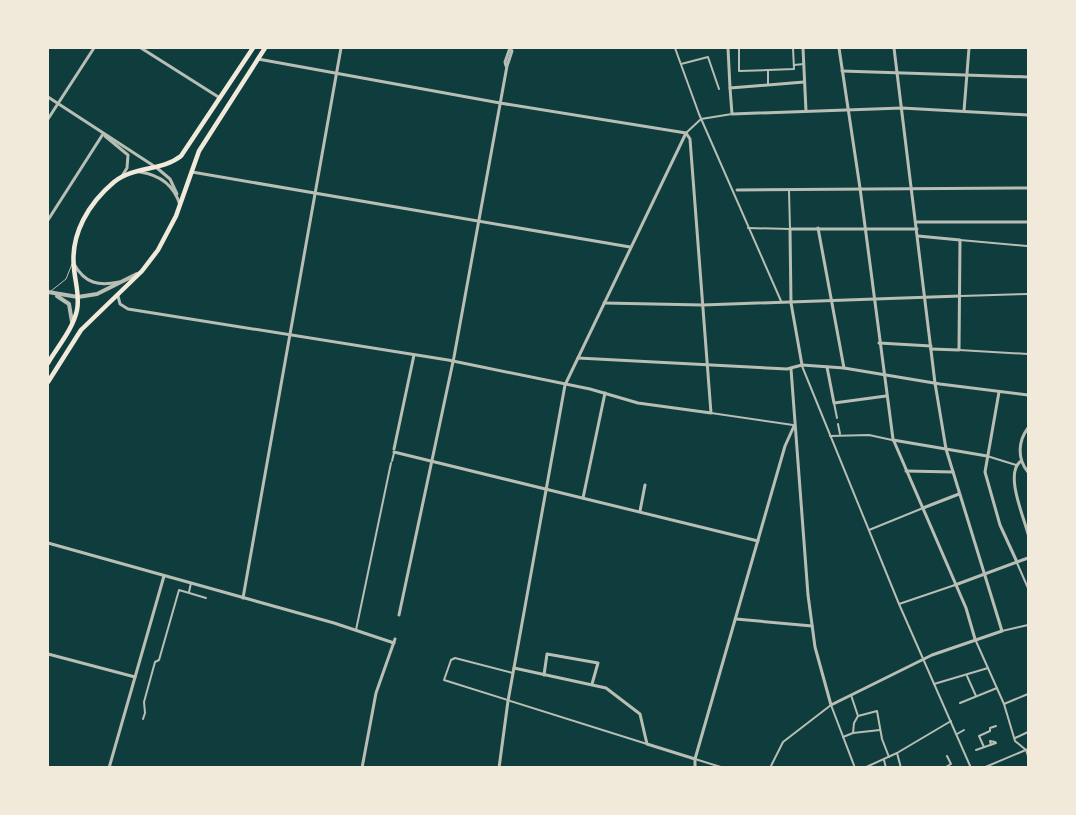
<svg xmlns="http://www.w3.org/2000/svg" width="1076" height="815" font-family="'Nunito Sans',sans-serif">
<style>
.lines{fill:none;stroke-linecap:round;stroke-linejoin:round}
.service{stroke:#b8beb3;stroke-width:1}
.pedestrian{stroke:#b8beb3;stroke-width:2}
.minor{stroke:#b8beb3;stroke-width:3}
.tertiary{stroke:#b8beb3;stroke-width:4}
.primary{stroke:#f1e9da;stroke-width:4.5}
</style>
<rect width="100%" height="100%" fill="#0f3d3e"/>
<g class="lines">
<polyline class="service" points="51,291 66,279 72,264"/>
<g class="pedestrian">
<polyline points="675,48 699,114 781,301"/>
<polyline points="739,48 739,71 768,70"/>
<polyline points="681,64 708,57 719,89"/>
<polyline points="794,65 804,64"/>
<polyline points="768,85 768,70 794,69 793,48"/>
<polyline points="686,133 701,119 732,114"/>
<polyline points="1028,224 1028,283"/>
<polyline points="748,228 790,229 789,191"/>
<polyline points="960,240 1027,246"/>
<polyline points="961,296 1028,294"/>
<polyline points="959,350 1028,354"/>
<polyline points="802,366 899,604 971,768"/>
<polyline points="834,403 837,418"/>
<polyline points="711,413 793,425"/>
<polyline points="838,424 840,434"/>
<polyline points="830,436 869,435 892,440"/>
<polyline points="987,456 1016,465"/>
<polyline points="392,461 394,453"/>
<polyline points="869,530 923,508"/>
<polyline points="1017,563 1028,588"/>
<polyline points="189,592 191,583"/>
<polyline points="899,604 955,585"/>
<polyline points="356,630 391,463"/>
<polyline points="1002,631 1028,625"/>
<polyline points="975,639 1004,704 1015,741 1026,750 1028,756"/>
<polyline points="513,673 455,658 451,660 444,680 647,744"/>
<polyline points="967,676 976,696"/>
<polyline points="934,684 988,668"/>
<polyline points="960,703 997,688"/>
<polyline points="1004,704 1028,694"/>
<polyline points="858,716 877,711 882,739 889,757"/>
<polyline points="143,719 145,713 144,702 155,662 159,660 179,590 206,598"/>
<polyline points="853,733 880,730"/>
<polyline points="957,734 964,730"/>
<polyline points="843,737 853,733 854,723 858,716 851,695"/>
<polyline points="1015,738 1028,732"/>
<polyline points="984,747 979,736 990,731 990,728 996,726"/>
<polyline points="976,750 996,743 995,742 990,741 991,745"/>
<polyline points="897,753 901,768"/>
<polyline points="695,759 724,768"/>
<polyline points="884,760 886,768"/>
<polyline points="770,768 783,742 831,705 855,768"/>
<polyline points="864,768 897,753 951,721"/>
<polyline points="944,768 951,764 947,756"/>
<polyline points="983,768 1028,749"/>
</g>
<g class="minor">
<polyline points="141,48 220,98"/>
<polyline points="728,48 730,88 804,82"/>
<polyline points="803,48 806,111"/>
<polyline points="839,48 860,188 893,439 966,608 975,639"/>
<polyline points="258,59 500,103 686,133 565,385 508,701 499,768"/>
<polyline points="506,66 505,62 510,48"/>
<polyline points="842,71 1028,77"/>
<polyline points="730,88 732,114 902,108 1028,115"/>
<polyline points="48,97 157,168 170,179 177,194"/>
<polyline points="964,111 969,48"/>
<polyline points="48,119 94,48"/>
<polyline points="105,136 128,155 127,168 122,176"/>
<path d="M140 172C160 175 174 185 180 205"/>
<polyline points="192,172 630,247"/>
<polyline points="737,190 1028,188"/>
<polyline points="48,220 103,134"/>
<polyline points="917,222 1028,222"/>
<polyline points="818,228 844,368"/>
<polyline points="918,236 960,240 959,350 931,349"/>
<path d="M74 264C85 284 99 286 119 282"/>
<polyline points="118,296 120,304 128,309 448,360 590,389 638,403 711,413 690,139 686,133"/>
<polyline points="604,303 703,305 960,296"/>
<polyline points="879,343 931,346"/>
<polyline points="578,358 787,369 802,365 844,368 940,384 1028,395"/>
<polyline points="802,365 791,303 790,229 917,229"/>
<polyline points="827,367 834,403 886,396"/>
<polyline points="791,369 808,595 815,647 831,705 932,655 1002,631 946,449 935,383 894,48"/>
<polyline points="999,392 985,472 1000,525 1017,562"/>
<path d="M1028 428C1018 441 1017 459 1028 472"/>
<polyline points="893,440 987,456"/>
<polyline points="394,449 414,355"/>
<polyline points="394,452 758,541"/>
<path d="M1021 461C1004 473 1024 517 1028 534"/>
<polyline points="906,471 953,472"/>
<polyline points="583,498 605,393"/>
<polyline points="923,508 959,494"/>
<polyline points="640,511 645,485"/>
<polyline points="48,543 334,623 394,643"/>
<polyline points="955,585 1028,558"/>
<polyline points="243,598 341,48"/>
<polyline points="399,615 454,357 507,66 512,51 510,48"/>
<polyline points="736,619 812,626"/>
<polyline points="48,654 135,677"/>
<polyline points="514,668 606,688 640,714 647,744 695,759"/>
<polyline points="544,675 547,654 598,663 592,684"/>
<polyline points="109,768 164,576"/>
<polyline points="362,768 376,693 395,639"/>
<polyline points="695,768 695,759 785,446 794,426"/>
</g>
<g class="tertiary">
<polyline points="48,292 78,297 97,294 137,274"/>
<polyline points="57,296 69,304 72,322"/>
</g>
<g class="primary">
<path d="M48 363C58 346 73 329 77 310 80 296 75 282 74 268 70 234 89 203 114 182 134 166 162 171 181 156L253 48"/>
<polyline points="48,382 81,330 142,271 158,250 176,216 199,151 265,48"/>
</g>
</g>
<rect width="1076" height="815" fill="none" stroke="#f1e9da" stroke-width="98"/>
</svg>
